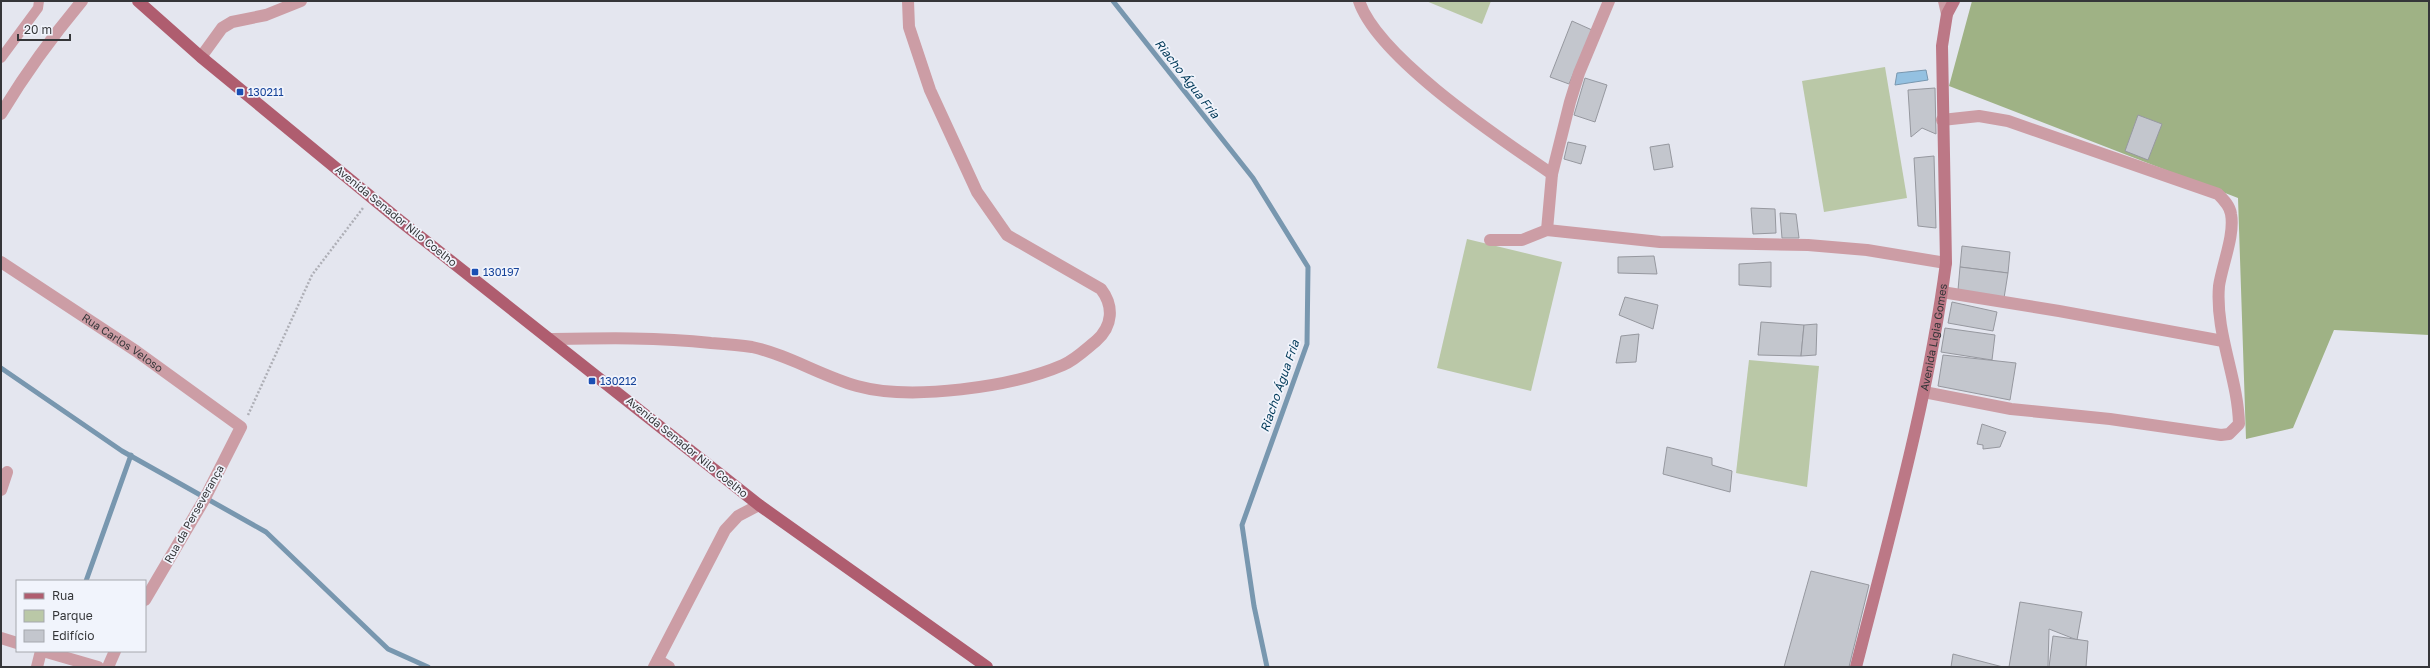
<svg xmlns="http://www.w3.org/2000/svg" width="2430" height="668" font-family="'Golos Text',sans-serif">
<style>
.green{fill:#bac8a7}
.forest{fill:#9fb285}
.water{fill:#94c1e1;stroke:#7897af}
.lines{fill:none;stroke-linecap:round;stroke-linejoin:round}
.stream{stroke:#7897af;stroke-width:5}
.building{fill:#c3c6cd;stroke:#96989f}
.path{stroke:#aeafb6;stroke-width:2.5;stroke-dasharray:2 2;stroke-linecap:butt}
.lane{stroke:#cc9da5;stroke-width:10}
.street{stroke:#cc9da5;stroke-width:12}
.secondary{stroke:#bc7886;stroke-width:12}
.primary{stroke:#af5d6f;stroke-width:12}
.transit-dot{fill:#1a4fb4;stroke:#f1f4fc;stroke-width:1.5}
.labels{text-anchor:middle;stroke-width:3.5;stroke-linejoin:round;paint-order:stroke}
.transit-label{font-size:11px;fill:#164399;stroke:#f1f4fc;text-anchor:start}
.street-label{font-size:11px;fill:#353639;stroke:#f1f4fc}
.water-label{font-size:12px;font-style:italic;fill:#003958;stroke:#f1f4fc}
</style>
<rect width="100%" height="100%" fill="#e4e6ef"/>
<g class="green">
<polygon points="1426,1 1491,1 1482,24"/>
<polygon points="1885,67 1907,198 1824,212 1802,81"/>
<polygon points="1467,239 1562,262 1531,391 1437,368"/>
<polygon points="1749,360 1819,366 1807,487 1736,473"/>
</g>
<polygon class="forest" points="1972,1 2429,1 2429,335 2334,330 2293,428 2246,439 2238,198 1949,86"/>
<polygon class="water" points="1926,70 1928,80 1895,85 1897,73"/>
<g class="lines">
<g class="stream">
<polyline points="1113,1 1253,178 1308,267 1307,344 1242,525 1254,606 1267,667"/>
<polyline points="1,368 122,451 266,532 388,649 428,667"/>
<polyline points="86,581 131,455"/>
</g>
</g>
<g class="building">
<polygon points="1572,21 1592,30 1569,84 1550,77"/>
<polygon points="1585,78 1607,85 1595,122 1574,115"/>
<polygon points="1935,88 1936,134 1922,128 1911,137 1908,90"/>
<polygon points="2138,115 2162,124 2148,160 2125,151"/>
<polygon points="1568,142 1586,146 1581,164 1564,159"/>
<polygon points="1669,144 1673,167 1654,170 1650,147"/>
<polygon points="1934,156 1936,228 1918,226 1914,158"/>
<polygon points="1751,208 1775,209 1776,233 1753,234"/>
<polygon points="1780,213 1796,214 1799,238 1782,238"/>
<polygon points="1962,246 2010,252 2008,273 1960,267"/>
<polygon points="1654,256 1657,274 1618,273 1618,257"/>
<polygon points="1771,262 1771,287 1739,285 1739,264"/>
<polygon points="1960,267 2008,273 2004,298 1958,290"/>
<polygon points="1625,297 1658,305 1653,329 1619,315"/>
<polygon points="1952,302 1997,312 1993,331 1948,323"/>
<polygon points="1761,322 1804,325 1801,356 1758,355"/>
<polygon points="1817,324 1816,355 1801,356 1804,325"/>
<polygon points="1945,328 1995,335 1992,360 1941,352"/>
<polygon points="1639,334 1636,362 1616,363 1621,336"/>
<polygon points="1943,355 2016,363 2010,400 1938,386"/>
<polygon points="1982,424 2006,432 2000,447 1983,449 1983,445 1977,444"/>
<polygon points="1667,447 1712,458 1712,465 1732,471 1730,492 1663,474"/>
<polygon points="1811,571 1869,585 1849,667 1784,667"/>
<polygon points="2020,602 2082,612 2077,640 2049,629 2048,667 2009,667"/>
<polygon points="2053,636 2088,641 2086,667 2049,667"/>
<polygon points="1953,654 2003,667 1951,667"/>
</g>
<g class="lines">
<polyline class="path" points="248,415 312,275 363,208"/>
<polyline class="lane" points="1,58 38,8 39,1"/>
<g class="street">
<path d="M1359 1C1378 58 1501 139 1552 174"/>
<polyline points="1944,1 1947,14"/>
<polyline points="201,57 222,28 232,22 266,15 301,1"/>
<path d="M1 114C25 74 52 37 82 1"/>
<polyline points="1547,230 1552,174 1570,102 1579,73 1609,1"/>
<polyline points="1490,240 1522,240 1547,230 1660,242 1808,245 1867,250 1946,263"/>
<path id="s1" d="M1 262 136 351 241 427 204 500 145 600"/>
<polyline points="1942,292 2059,311 2223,341"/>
<path d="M552 339C606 338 658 337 711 343 725 344 739 345 752 347 789 355 821 376 857 386 911 401 1012 387 1063 365 1075 360 1086 349 1096 341 1113 326 1114 306 1101 289L1007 235 977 192 930 90 909 27 908 1"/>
<path d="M1924 392 2011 409 2110 419 2221 435 2229 434 2239 424C2238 378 2215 333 2219 286 2222 265 2235 235 2231 214 2230 206 2224 200 2218 194L2008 121 1979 116 1942 120"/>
<polyline points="1,490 7,472"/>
<polyline points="1,638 17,643"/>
<polyline points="43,651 98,667"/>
<polyline points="658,660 669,667"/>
<polyline points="37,667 41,651"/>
<polyline points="108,667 115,651"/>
<polyline points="654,667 725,530 738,516 759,505"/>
</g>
<path class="secondary" id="s2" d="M1856 667C1890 533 1928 400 1946 263L1942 46 1947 14 1954 1"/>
<polyline class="primary" points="138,1 201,57 399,220 759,505 987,667"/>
</g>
<g class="transit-dot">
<rect x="236" y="88" width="8" height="8" rx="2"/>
<rect x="471" y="268" width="8" height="8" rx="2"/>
<rect x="588" y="377" width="8" height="8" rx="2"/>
</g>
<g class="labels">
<g class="transit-label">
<text x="248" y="96">130211</text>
<text x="483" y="276">130197</text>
<text x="600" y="385">130212</text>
</g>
<g class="street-label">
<text transform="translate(396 216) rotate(39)" y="4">Avenida Senador Nilo Coelho</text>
<text dy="4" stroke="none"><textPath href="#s2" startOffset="339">Avenida Ligia Gomes</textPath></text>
<text dy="4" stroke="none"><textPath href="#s1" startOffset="146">Rua Carlos Veloso</textPath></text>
<text transform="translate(687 447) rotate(39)" y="4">Avenida Senador Nilo Coelho</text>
<text transform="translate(194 514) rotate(-61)" y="4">Rua da Perseverança</text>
</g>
<g class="water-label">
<text transform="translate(1187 79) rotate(52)" y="4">Riacho Água Fria</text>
<text transform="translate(1280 386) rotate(-71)" y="4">Riacho Água Fria</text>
</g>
</g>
<rect width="2430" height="668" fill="none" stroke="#353639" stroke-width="4"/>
<rect x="16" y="580" width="130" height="72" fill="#f1f4fc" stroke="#a6a8ae"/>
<rect x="24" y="593" width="20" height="6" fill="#af5d6f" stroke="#a6a8ae"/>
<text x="52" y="600" font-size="12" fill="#353639">Rua</text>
<rect x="24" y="610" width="20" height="12" fill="#bac8a7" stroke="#a6a8ae"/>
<text x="52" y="620" font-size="12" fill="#353639">Parque</text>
<rect x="24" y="630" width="20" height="12" fill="#c3c6cd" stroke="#a6a8ae"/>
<text x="52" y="640" font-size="12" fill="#353639">Edifício</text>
<path d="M18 34v6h52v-6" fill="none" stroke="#353639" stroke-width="2"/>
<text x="24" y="34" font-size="12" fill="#353639" stroke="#f1f4fc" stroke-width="3" paint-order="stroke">20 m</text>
</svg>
